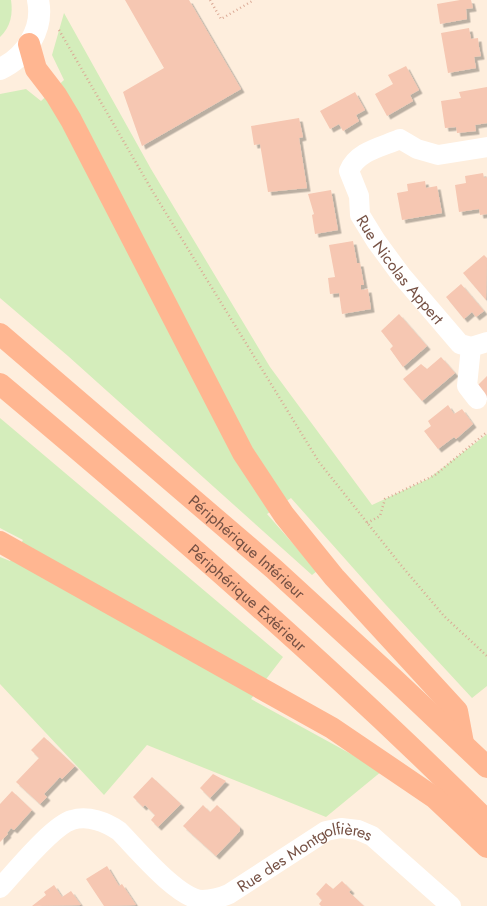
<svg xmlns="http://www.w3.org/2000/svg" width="487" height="906" font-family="Jost,sans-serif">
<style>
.green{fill:#d4edbb}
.building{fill:#f6c7b2;filter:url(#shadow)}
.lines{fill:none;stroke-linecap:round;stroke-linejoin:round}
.path{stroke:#dbaa96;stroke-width:2.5;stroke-dasharray:1 3;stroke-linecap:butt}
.minor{stroke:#fff;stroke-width:20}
.secondary{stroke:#fff;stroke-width:22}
.trunk{stroke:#ffb691;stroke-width:22}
.labels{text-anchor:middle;stroke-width:3.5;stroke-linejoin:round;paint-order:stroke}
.street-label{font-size:16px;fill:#765144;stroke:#fff3e6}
</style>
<defs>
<filter id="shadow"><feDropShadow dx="3.5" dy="3.5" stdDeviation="0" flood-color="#0004"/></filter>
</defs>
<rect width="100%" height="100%" fill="#feeedd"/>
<g class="green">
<path d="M0 0H11C13 13 11 27 0 37Z"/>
<polygon points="64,13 151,169 270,367 372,505 428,479 487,434 487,686 472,698 386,605 291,498 267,514 317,571 312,575 68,356 0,298 0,94 26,89 41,101 64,80 52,55"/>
<polygon points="0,418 283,657 251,699 382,771 326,817 147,745 104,795 0,684 0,557 10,561 23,540 0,528"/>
</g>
<g class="building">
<polygon points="125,0 189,0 241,89 142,146 123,92 164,68"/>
<polygon points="460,0 471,0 473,8 466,9 467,19 440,24 437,4"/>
<polygon points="469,28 471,39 478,38 479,47 481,56 474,57 476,68 448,73 441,33"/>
<polygon points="406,66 419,90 410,95 413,101 387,116 375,94 393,84 388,75"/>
<polygon points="487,87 487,123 475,125 476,131 457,133 456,127 445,128 441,101 461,98 459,92"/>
<polygon points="355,92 365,110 356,115 359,121 343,131 339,124 330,129 320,111"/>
<polygon points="299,118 303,137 299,138 307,188 268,192 260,144 254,145 251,126"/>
<polygon points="483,173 484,178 487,177 487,214 480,215 479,209 459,212 455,185 466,183 465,176"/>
<polygon points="425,181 426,188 437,186 442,213 402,220 397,193 408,191 407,184"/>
<polygon points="331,190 338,230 315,234 312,215 314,214 308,194"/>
<polygon points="353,241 357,263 360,263 364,285 361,285 361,290 368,289 371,309 342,314 339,293 330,294 328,278 335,277 329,245"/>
<polygon points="484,255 487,258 486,300 463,273"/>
<polygon points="461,284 484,311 476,317 472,312 464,319 446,297"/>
<polygon points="399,314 427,346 403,367 390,349 393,346 381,331"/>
<polygon points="441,357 455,373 422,401 403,379 421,364 427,369"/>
<polygon points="487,376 487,401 476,387"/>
<polygon points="448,405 454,414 462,409 473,424 456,439 454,437 438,449 424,431 431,426 428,421"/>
<polygon points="44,737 75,766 62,779 60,777 44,794 47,797 40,804 16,782 39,758 31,750"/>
<polygon points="213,774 226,781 210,798 200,788"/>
<polygon points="152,777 181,804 158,827 151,820 155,815 145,805 143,807 133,797"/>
<polygon points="12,791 32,810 14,830 11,828 7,833 8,834 0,842 0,804"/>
<polygon points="203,805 210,812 217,805 240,827 240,831 216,856 183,826"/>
<polygon points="107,866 119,886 122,884 136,905 104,906 86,879"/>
<polygon points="342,881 351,890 349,892 364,906 321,906 319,904 322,900 316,894 326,883 333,889"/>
<polygon points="54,885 62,897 71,891 81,905 32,906 46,895 44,892"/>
</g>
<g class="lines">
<g class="path">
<polyline points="210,0 221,19 254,0"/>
<polyline points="59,30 153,192 319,462 400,564 444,616 487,656"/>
<polyline points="367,523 380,516 385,499 435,475 487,432"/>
</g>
<g class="minor">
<path id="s1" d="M487 147 438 155 417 149 400 139C382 147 357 151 349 171L359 196 360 215 376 241 401 275 460 344 471 347 487 342"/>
<polyline points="471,347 467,386 477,399"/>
<path id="s2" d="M0 888C15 872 53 825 72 820 88 815 106 822 119 831 137 849 177 898 202 900 212 900 220 898 229 894L326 831 341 828 358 830 372 836 451 906"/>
</g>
<path class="secondary" d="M0 69C26 57 44 29 38 0"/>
<g class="trunk">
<polyline points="29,44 36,69 56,95 71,120 243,453 284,515 334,577 457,711 463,743"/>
<path id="s3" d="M0 334 274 569 395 680 487 767"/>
<path id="s4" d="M0 384C167 524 332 667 487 821"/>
<polyline points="0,542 332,728 435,798 487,847"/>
</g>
</g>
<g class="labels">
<g class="street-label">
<text dy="6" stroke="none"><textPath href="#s1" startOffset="267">Rue Nicolas Appert</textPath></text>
<text dy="6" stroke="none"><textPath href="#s3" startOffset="326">Périphérique Intérieur</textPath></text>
<text dy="6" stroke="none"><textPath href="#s4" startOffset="327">Périphérique Extérieur</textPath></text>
<text dy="6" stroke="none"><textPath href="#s2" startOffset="374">Rue des Montgolfières</textPath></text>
</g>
</g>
</svg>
